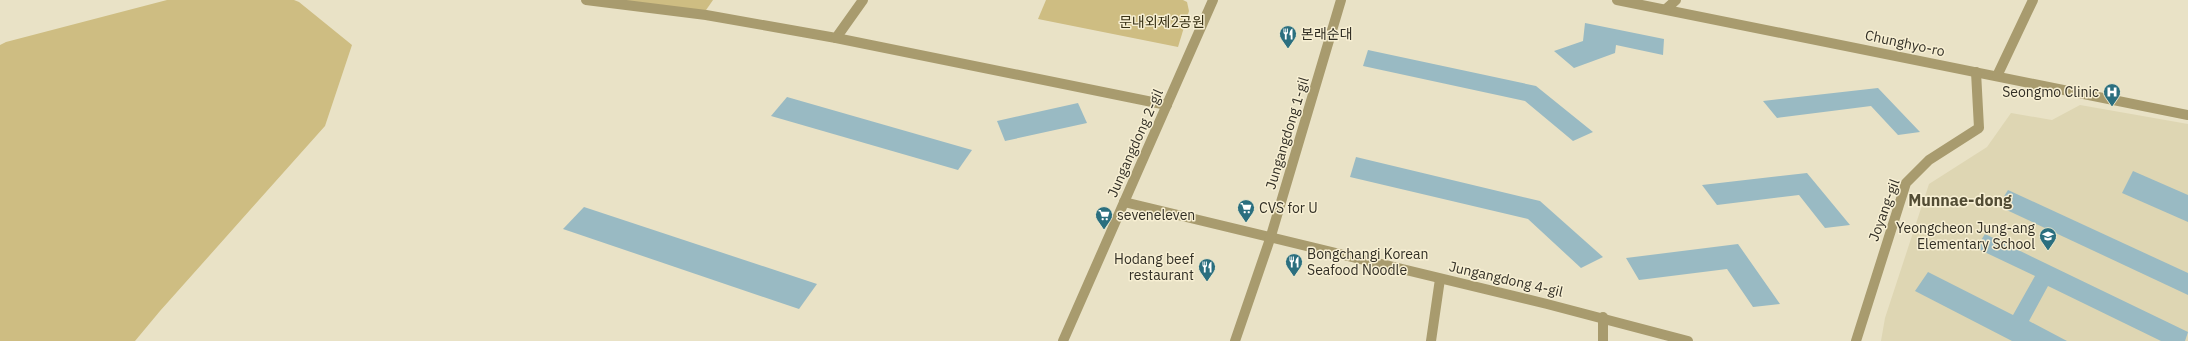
<svg xmlns="http://www.w3.org/2000/svg" width="2188" height="341" font-family="'IBM Plex Sans','Noto Sans KR',sans-serif">
<style>
.built{fill:#ded6b3}
.green{fill:#cebd82}
.building{fill:#99bac3}
.lines{fill:none;stroke-linecap:round;stroke-linejoin:round}
.minor{stroke:#a89b6e;stroke-width:10}
.labels{text-anchor:middle;stroke-width:3;stroke-linejoin:round;paint-order:stroke}
.park-label{font-size:14px;fill:#373014;stroke:#f7efd3}
.poi-label{font-size:14px;fill:#322f25;stroke:#f7efd3;text-anchor:start}
.street-label{font-size:14px;fill:#322f25;stroke:#f7efd3}
.quarter-label{font-size:16px;font-weight:bold;fill:#524c34;stroke:#f7efd3}
</style>
<rect width="100%" height="100%" fill="#e9e2c6"/>
<polygon class="built" points="2080,105 2188,124 2188,341 1881,341 1885,318 1929,184 1987,147 2011,113 2052,120"/>
<g class="green">
<polygon points="167,0 294,0 299,2 352,45 325,126 160,311 135,341 0,341 0,45 6,42"/>
<polygon points="610,0 713,0 704,13"/>
<polygon points="1046,0 1183,0 1187,2 1189,11 1178,47 1038,19"/>
</g>
<g class="building">
<polygon points="1585,23 1664,39 1663,55 1616,45 1615,53 1574,68 1554,51 1583,41"/>
<polygon points="1368,50 1536,86 1593,132 1573,141 1525,101 1363,66"/>
<polygon points="1878,88 1920,132 1898,135 1871,106 1777,118 1763,101"/>
<polygon points="787,97 972,150 958,170 771,116"/>
<polygon points="1078,103 1087,123 1005,141 997,121"/>
<polygon points="1356,157 1540,201 1603,257 1581,268 1528,219 1350,177"/>
<polygon points="2133,171 2188,195 2188,222 2122,193"/>
<polygon points="1807,173 1850,225 1825,228 1799,195 1717,205 1702,185"/>
<polygon points="2008,190 2188,273 2188,295 1998,206"/>
<polygon points="584,207 817,284 799,309 563,229"/>
<polygon points="1985,234 2188,332 2185,341 2161,341 2048,286 2029,321 2067,341 2012,341 1915,291 1928,272 2013,315 2035,276 1976,248"/>
<polygon points="1738,244 1780,304 1753,307 1727,269 1639,280 1626,258"/>
</g>
<g class="lines">
<g class="minor">
<polyline points="586,0 706,15 836,38 863,0"/>
<polyline points="1617,0 2188,115"/>
<polyline points="1666,9 1676,0"/>
<polyline points="836,38 1167,105"/>
<polyline points="1997,76 2033,0"/>
<polyline points="1124,202 1547,304 1688,341"/>
<polyline points="1603,317 1603,341"/>
<polyline points="1063,341 1213,0"/>
<polyline points="1235,341 1270,239 1341,0"/>
<polyline points="1431,341 1440,279"/>
<polyline points="1856,341 1906,183 1929,160 1979,128 1976,72"/>
</g>
</g>
<defs>
<g id="restaurant-pin" transform="scale(0.9)"><path d="M0 17L-7.5 6A9.5 9.5 0 1 1 7.5 6Z" fill="#2b6f7f" stroke="#f7efd3"/><path d="M-5-6h1v4h1v-4h1v4h1v-4h1v5L-1.5 .5V6h-2V.5L-5-1ZM5-6V6H3V1.5H1.5Q1.5-4 5-6Z" fill="#fff"/></g>
<g id="hospital-pin" transform="scale(0.9)"><path d="M0 17L-7.5 6A9.5 9.5 0 1 1 7.5 6Z" fill="#2b6f7f" stroke="#f7efd3"/><path d="M-5-5h3v3.5h4V-5h3V5h-3V1.5h-4V5h-3Z" fill="#fff"/></g>
<g id="supermarket-pin" transform="scale(0.9)"><path d="M0 17L-7.5 6A9.5 9.5 0 1 1 7.5 6Z" fill="#2b6f7f" stroke="#f7efd3"/><path d="M-6-5.5h2.5l.6 2H6L4.5 2H-2.5L-4.4-4H-6ZM-1.5 3.2a1.3 1.3 0 1 0 .1 0ZM3 3.2a1.3 1.3 0 1 0 .1 0Z" fill="#fff"/></g>
<g id="school-pin" transform="scale(0.9)"><path d="M0 17L-7.5 6A9.5 9.5 0 1 1 7.5 6Z" fill="#2b6f7f" stroke="#f7efd3"/><path d="M0-5L7-2L0 1L-7-2ZM-4 1L0 2.5L4 1V4Q0 6-4 4Z" fill="#fff"/></g>
</defs>
<g fill-rule="evenodd">
<use href="#restaurant-pin" x="1288" y="34"/>
<use href="#hospital-pin" x="2112" y="92"/>
<use href="#supermarket-pin" x="1246" y="208"/>
<use href="#supermarket-pin" x="1104" y="215"/>
<use href="#school-pin" x="2048" y="236"/>
<use href="#restaurant-pin" x="1294" y="262"/>
<use href="#restaurant-pin" x="1207" y="267"/>
</g>
<g class="labels">
<g class="park-label">
<text x="1162" y="27">문내외제2공원</text>
</g>
<g class="poi-label">
<text x="1301" y="39">본래순대</text>
<text x="2099" y="97" text-anchor="end">Seongmo Clinic</text>
<text x="1259" y="213">CVS for U</text>
<text x="1117" y="220">seveneleven</text>
<text x="2035" y="233" text-anchor="end">Yeongcheon Jung-ang<tspan x="2035" dy="16">Elementary School</tspan></text>
<text x="1307" y="259">Bongchangi Korean<tspan x="1307" dy="16">Seafood Noodle</tspan></text>
<text x="1194" y="264" text-anchor="end">Hodang beef<tspan x="1194" dy="16">restaurant</tspan></text>
</g>
<g class="street-label">
<text transform="translate(1905 43) rotate(12)" y="5">Chunghyo-ro</text>
<text transform="translate(1287 133) rotate(-73)" y="5">Jungangdong 1-gil</text>
<text transform="translate(1135 143) rotate(-66)" y="5">Jungangdong 2-gil</text>
<text transform="translate(1884 210) rotate(-70)" y="5">Joyang-gil</text>
<text transform="translate(1506 279) rotate(13)" y="5">Jungangdong 4-gil</text>
</g>
<g class="quarter-label">
<text x="1960" y="206">Munnae-dong</text>
</g>
</g>
</svg>
